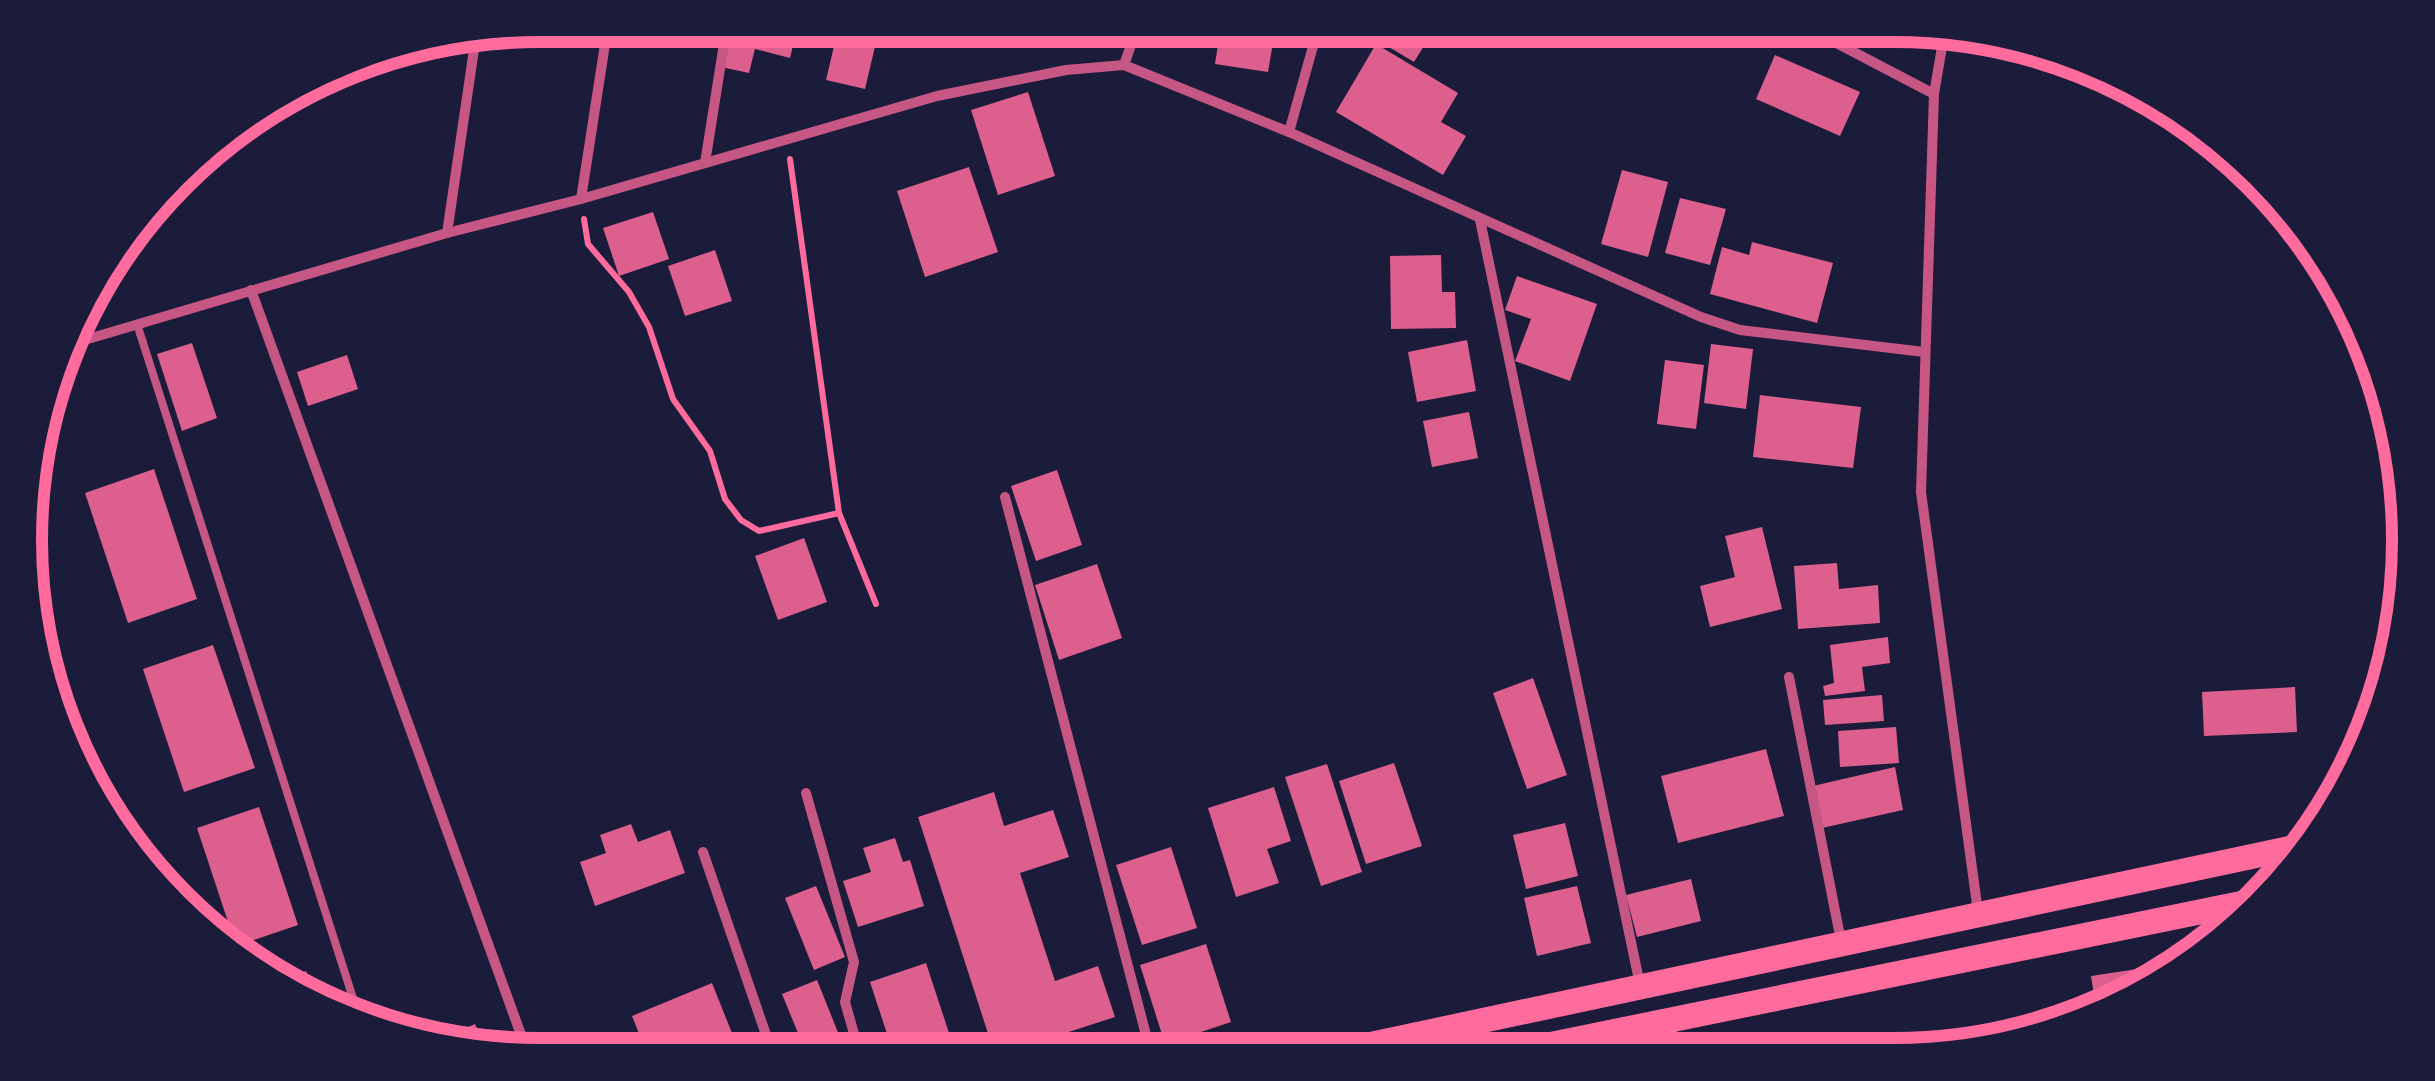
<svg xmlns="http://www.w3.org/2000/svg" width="2435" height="1081" font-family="Montserrat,sans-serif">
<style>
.building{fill:#dd5f8e}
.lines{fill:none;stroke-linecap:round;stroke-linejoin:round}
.path{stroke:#ff6b9d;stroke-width:6}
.service{stroke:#c65784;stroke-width:8}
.minor{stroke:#c65784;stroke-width:10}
.primary{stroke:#ff6b9d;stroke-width:25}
.rim{fill:none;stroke:#ff6b9d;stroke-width:12}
</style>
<rect width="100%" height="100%" fill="#1b1b3a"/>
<g class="building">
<polygon points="731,25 798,25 790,58 755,49 749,73 721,67"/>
<polygon points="839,25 880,25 865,89 826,80"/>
<polygon points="1221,25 1276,25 1268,72 1215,64"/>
<polygon points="1359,25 1430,25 1435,28 1414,62 1357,28"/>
<polygon points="1827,25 1864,25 1857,39"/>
<polygon points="1376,44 1458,93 1441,122 1466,136 1443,175 1336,112"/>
<polygon points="1775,55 1860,92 1840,136 1756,99"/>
<polygon points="1028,92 1055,176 998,195 971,110"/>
<polygon points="969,167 998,252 925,277 897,191"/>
<polygon points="1622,170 1668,182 1648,257 1601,244"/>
<polygon points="1680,198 1726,209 1710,265 1665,253"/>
<polygon points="653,212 669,259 619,276 603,228"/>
<polygon points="1752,242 1833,263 1817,323 1710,294 1722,247 1749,255"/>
<polygon points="715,250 732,301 685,316 668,266"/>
<polygon points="1441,255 1442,292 1455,292 1456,328 1391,329 1390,256"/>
<polygon points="1517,276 1597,304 1570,381 1515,361 1531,319 1505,310"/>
<polygon points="1467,340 1476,391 1417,402 1408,352"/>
<polygon points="192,343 217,418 182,431 157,354"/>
<polygon points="1711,344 1753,349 1746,409 1704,403"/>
<polygon points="347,355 358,389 308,406 297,372"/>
<polygon points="1665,360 1704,365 1696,429 1657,424"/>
<polygon points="1760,395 1861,407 1853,468 1753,457"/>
<polygon points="1469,412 1478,458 1432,467 1423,421"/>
<polygon points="154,469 197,599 128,623 85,493"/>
<polygon points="1057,470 1082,545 1036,561 1011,486"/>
<polygon points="1762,527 1782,609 1710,627 1700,586 1735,577 1725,536"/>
<polygon points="804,538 827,602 778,620 755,556"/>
<polygon points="1837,563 1839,589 1878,585 1880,623 1798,629 1794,566"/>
<polygon points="1097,564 1122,638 1059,660 1035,585"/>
<polygon points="1888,637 1890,663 1862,667 1865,691 1825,696 1823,686 1834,683 1830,645"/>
<polygon points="213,645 255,768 184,792 143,669"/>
<polygon points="1533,678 1567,775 1527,789 1493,693"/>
<polygon points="2295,687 2297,732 2204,736 2202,692"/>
<polygon points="1882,695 1884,721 1825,725 1823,700"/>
<polygon points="1896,727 1899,763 1840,767 1838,731"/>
<polygon points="1766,749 1784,816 1678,843 1661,776"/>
<polygon points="1394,763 1422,846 1366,864 1339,781"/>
<polygon points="1327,764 1362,872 1321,886 1285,777"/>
<polygon points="1895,767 1903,810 1822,828 1813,786"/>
<polygon points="1274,787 1291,841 1267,849 1279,883 1236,897 1208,808"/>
<polygon points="994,792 1004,826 1053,810 1069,857 1020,873 1055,981 1098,966 1115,1017 997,1055 995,1055 918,817"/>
<polygon points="259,807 298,925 236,946 197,828"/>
<polygon points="1565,823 1578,876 1526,889 1513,835"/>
<polygon points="631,824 638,842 670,830 685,873 595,906 580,862 606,853 600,835"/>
<polygon points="895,838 903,862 910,860 924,906 858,927 843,881 871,872 863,848"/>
<polygon points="1171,847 1197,928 1142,945 1116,865"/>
<polygon points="1691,879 1701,921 1637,937 1626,895"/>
<polygon points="816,886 845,957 814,970 785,898"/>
<polygon points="1577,886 1591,943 1537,956 1524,898"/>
<polygon points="1206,944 1231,1022 1165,1044 1140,965"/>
<polygon points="926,963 951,1039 931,1046 934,1055 894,1055 870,982"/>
<polygon points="2157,966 2158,978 2097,1014 2091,976"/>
<polygon points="306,971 317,1000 284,980"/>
<polygon points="817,980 847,1055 807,1055 782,994"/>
<polygon points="712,983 740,1053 682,1056 679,1047 658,1056 648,1056 632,1016"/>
<polygon points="475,1024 484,1045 445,1037"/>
<polygon points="1985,1027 1988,1045 1949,1052 1947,1032"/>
</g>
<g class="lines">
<g class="path">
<polyline points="790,159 839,513 876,604"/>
<polyline points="584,219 588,244 629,292 649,327 673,399 710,451 725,499 741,520 759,531 839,513"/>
</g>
<polyline class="service" points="137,324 360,1020"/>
<g class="minor">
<polyline points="1802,25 1934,94"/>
<polyline points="1944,35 1934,94 1921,492 1978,912"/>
<polyline points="1124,65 1138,25"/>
<polyline points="1289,132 1319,25"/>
<polyline points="705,163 727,25"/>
<polyline points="581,199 608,25"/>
<polyline points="1480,220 1640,985"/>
<polyline points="447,233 476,36"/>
<polyline points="251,290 528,1054"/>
<polyline points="71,344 447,233 581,199 937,96 1066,70 1124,65 1289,132 1701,317 1740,330 1924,352"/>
<polyline points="1005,497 1151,1054"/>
<polyline points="1789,677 1841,941"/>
<polyline points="806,793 854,962 845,1002 860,1055"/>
<polyline points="703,852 773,1055"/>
<polyline points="1671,1020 1674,1052"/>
</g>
<g class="primary">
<polyline points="1509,1053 2258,900"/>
<polyline points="1326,1054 2310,844"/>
</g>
</g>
<path d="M0 0H2435V1081H0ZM540 42H1894A498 498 0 0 1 2392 540V540A498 498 0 0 1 1894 1038H540A498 498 0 0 1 42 540V540A498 498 0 0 1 540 42Z" fill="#1b1b3a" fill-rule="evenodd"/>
<path class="rim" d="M540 42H1894A498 498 0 0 1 2392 540V540A498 498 0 0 1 1894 1038H540A498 498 0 0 1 42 540V540A498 498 0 0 1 540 42Z"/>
</svg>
